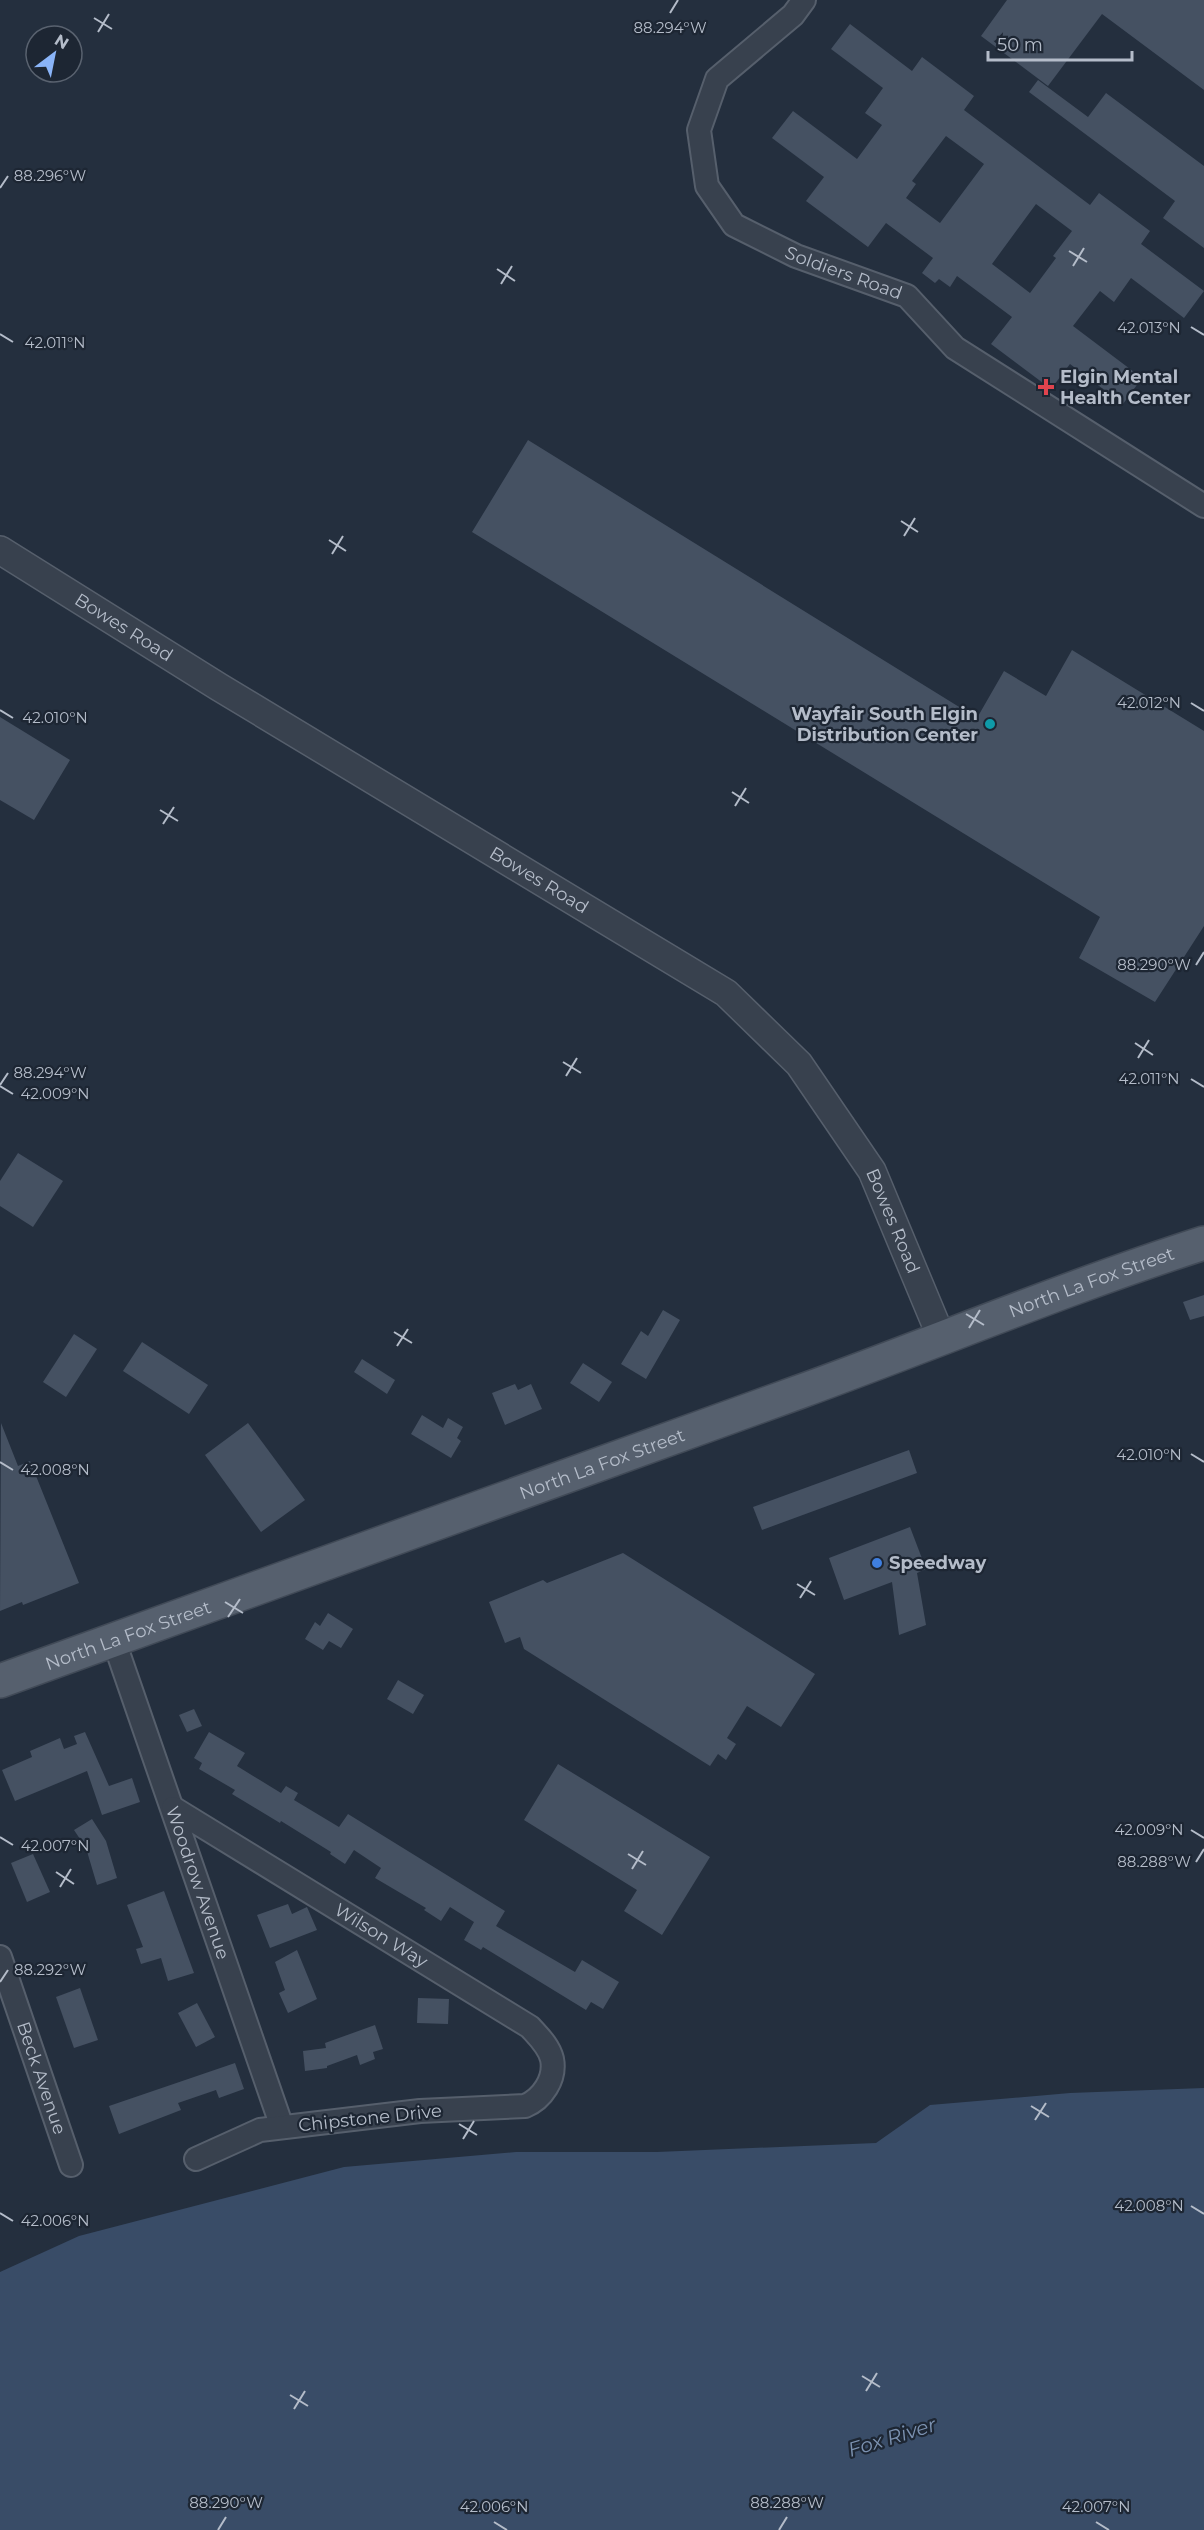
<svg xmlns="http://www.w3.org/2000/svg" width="1204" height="2530" font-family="Montserrat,sans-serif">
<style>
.water{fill:#394c67}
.building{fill:#455162;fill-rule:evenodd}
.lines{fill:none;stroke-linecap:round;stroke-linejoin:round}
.minor-casing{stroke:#565f6c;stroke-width:26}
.tertiary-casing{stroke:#565f6c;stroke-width:30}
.primary-casing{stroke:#414a57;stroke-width:36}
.minor{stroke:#38414e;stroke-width:22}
.tertiary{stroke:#38414e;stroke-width:27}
.primary{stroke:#56606e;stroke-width:33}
.ticks{fill:none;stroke:#b4bcc9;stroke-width:2}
.health-dot{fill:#e0444e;stroke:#1d2633;stroke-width:2}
.culture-dot{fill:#0f9aa8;stroke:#1d2633;stroke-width:2}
.shop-dot{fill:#3f7fe0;stroke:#1d2633;stroke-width:2}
.labels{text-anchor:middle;stroke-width:4.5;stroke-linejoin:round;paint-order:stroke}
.street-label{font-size:18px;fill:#b4bcc9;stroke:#1d2633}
.poi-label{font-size:18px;font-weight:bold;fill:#b4bcc9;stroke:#1d2633;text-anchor:start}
.water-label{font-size:20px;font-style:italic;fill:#7c92b1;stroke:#1d2633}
.ticks-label{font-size:15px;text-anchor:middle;fill:#b4bcc9;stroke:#1d2633;stroke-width:4.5;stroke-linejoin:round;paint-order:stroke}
</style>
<rect width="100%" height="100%" fill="#242f3e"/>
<polygon class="water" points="1204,2088 1204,2530 0,2530 0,2272 79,2236 344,2167 516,2152 657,2152 876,2143 930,2105 1070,2093"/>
<g class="building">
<polygon points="1007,0 1204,0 1204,90 1102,14 1048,86 981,36"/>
<path d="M850 24 912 71 922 57 974 96 964 110 1090 205 1099 193 1150 231 1141 244 1204 291 1184 318 1131 278 1114 302 1100 291 1073 326 1142 378 1123 404 1070 364 1051 389 991 344 1012 317 957 276 950 287 939 279 935 283 922 273 933 258 886 223 868 247 806 201 824 177 772 138 793 111 857 159 882 125 865 113 883 88 831 49ZM946 136 984 164 940 223 906 198 916 184 912 181ZM1036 204 1072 231 1053 256 1056 258 1030 293 992 264Z"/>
<polygon points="1038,80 1088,117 1106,93 1204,166 1204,248 1163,218 1175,201 1029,92"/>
<polygon points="528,440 977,718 1004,671 1046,696 1072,650 1204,731 1204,926 1155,1002 1079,958 1100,917 472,532"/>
<polygon points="0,717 70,760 34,820 0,800"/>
<polygon points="18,1153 63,1181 33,1227 0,1206 0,1181"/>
<polygon points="1204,1295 1204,1316 1190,1320 1183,1302"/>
<polygon points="663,1310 680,1320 646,1379 621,1364 641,1331 648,1336"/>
<polygon points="74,1334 97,1349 66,1397 43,1382"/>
<polygon points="142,1342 208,1385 189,1414 123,1371"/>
<polygon points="362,1359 395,1380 387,1394 354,1372"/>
<polygon points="583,1363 612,1382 599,1402 570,1383"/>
<polygon points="515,1384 518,1390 531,1384 542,1409 505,1425 492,1393"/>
<polygon points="422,1415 443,1428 448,1418 463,1427 457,1438 461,1441 451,1458 411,1434"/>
<polygon points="1,1423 18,1466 30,1461 79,1583 23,1605 22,1602 0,1611"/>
<polygon points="248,1423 305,1500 261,1532 205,1455"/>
<polygon points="909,1450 917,1473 762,1530 753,1507"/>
<polygon points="910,1527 926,1569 917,1573 926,1625 899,1635 892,1582 844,1600 829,1558"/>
<polygon points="623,1553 815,1674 781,1727 747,1706 727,1738 736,1744 726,1760 718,1754 710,1766 524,1649 520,1637 505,1643 489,1602 543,1580 547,1583"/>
<polygon points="328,1613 353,1629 341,1648 329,1641 323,1650 305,1639 315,1622 320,1626"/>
<polygon points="398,1680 424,1695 413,1714 387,1699"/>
<polygon points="194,1709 202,1726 187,1732 179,1715"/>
<polygon points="85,1732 109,1786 132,1778 140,1802 102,1815 87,1771 15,1801 2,1770 32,1757 30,1751 60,1738 64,1749 77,1744 74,1736"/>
<polygon points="209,1732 245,1753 237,1766 281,1793 286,1786 298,1793 294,1800 339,1827 348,1814 505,1911 496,1926 575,1972 582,1960 619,1982 603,2009 591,2002 586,2010 483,1947 481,1950 464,1940 474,1922 450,1907 441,1921 424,1910 426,1908 375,1878 381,1868 354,1850 345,1864 330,1854 331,1852 281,1821 280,1823 232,1794 235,1790 199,1769 202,1763 194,1758"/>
<polygon points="558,1764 710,1857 662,1935 624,1911 637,1890 524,1820"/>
<polygon points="92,1819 106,1841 117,1878 97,1885 86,1848 74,1830"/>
<polygon points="33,1854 50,1892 27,1902 11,1863"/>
<polygon points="164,1891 194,1973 168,1981 161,1958 141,1964 136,1949 143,1947 127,1905"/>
<polygon points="288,1904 292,1914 307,1907 317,1930 270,1948 257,1915"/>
<polygon points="297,1950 317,1999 288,2013 279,1993 285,1990 275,1962"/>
<polygon points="80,1988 98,2040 74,2048 56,1997"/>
<polygon points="418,1998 449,1999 448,2024 417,2023"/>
<polygon points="197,2003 215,2037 196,2047 178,2013"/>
<polygon points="375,2025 383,2049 373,2052 375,2059 360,2065 357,2055 327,2066 327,2068 305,2071 303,2051 326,2048 325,2043"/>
<polygon points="235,2063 244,2089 219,2098 216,2090 178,2103 181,2110 119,2134 109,2106"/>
</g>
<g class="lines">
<g class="minor-casing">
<g id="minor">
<path id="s1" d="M804 0 793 15 717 79 699 130 707 186 734 225 796 256 907 296 955 348 1204 506"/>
<path id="s2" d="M114 1641 282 2127"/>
<path id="s3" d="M173 1808 530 2027C538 2036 549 2046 552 2059 556 2079 542 2099 525 2106L420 2111 260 2130 196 2159"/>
<path id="s4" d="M0 1957 71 2165"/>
</g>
</g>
<g class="tertiary-casing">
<g id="tertiary">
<path id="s5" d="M0 550 219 687 726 993 799 1064 872 1171 942 1339"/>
</g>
</g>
<g class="primary-casing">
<g id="primary">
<path id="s6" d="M0 1681C267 1587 533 1490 799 1392 934 1343 1067 1287 1204 1243"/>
</g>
</g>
<use href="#minor" class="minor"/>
<use href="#tertiary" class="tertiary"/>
<use href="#primary" class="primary"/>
</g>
<path class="ticks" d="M670 13 678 0M94 18 112 29M98 32 109 14M0 188 8 176M1069 251 1087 262M1073 266 1084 248M497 269 515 281M501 284 512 266M1191 327 1204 335M0 334 13 342M901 521 918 532M904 536 915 518M329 540 346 551M332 554 343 536M1191 703 1204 711M0 710 13 718M732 792 749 803M735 806 746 788M160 810 178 821M163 824 174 807M1196 965 1204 952M1135 1043 1153 1055M1138 1058 1149 1040M563 1062 581 1073M566 1076 577 1058M1191 1079 1204 1087M0 1085 8 1073M0 1086 13 1094M966 1314 984 1325M969 1328 980 1310M394 1332 412 1343M397 1346 408 1329M1191 1454 1204 1462M0 1462 13 1470M797 1584 815 1595M800 1598 811 1581M225 1602 243 1613M228 1617 240 1599M1191 1830 1204 1838M0 1837 13 1845M628 1854 646 1865M1196 1862 1204 1849M632 1869 643 1851M56 1872 74 1884M60 1887 71 1869M0 1982 8 1970M1031 2106 1049 2117M1035 2120 1046 2103M459 2124 477 2135M463 2139 474 2121M1191 2206 1204 2214M0 2213 13 2221M862 2376 880 2387M866 2391 877 2373M290 2395 308 2406M294 2409 305 2391M494 2522 507 2530M1096 2522 1109 2530M218 2530 226 2517M779 2530 787 2517"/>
<path class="health-dot" d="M1043 378h6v6h6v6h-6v6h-6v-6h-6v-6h6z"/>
<circle class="culture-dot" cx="990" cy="724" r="6"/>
<circle class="shop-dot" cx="877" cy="1563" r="6"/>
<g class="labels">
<g class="street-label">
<text dy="6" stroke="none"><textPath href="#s1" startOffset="396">Soldiers Road</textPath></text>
<text dy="6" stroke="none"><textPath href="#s5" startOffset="146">Bowes Road</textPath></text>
<text dy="6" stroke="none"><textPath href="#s5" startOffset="632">Bowes Road</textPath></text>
<text dy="6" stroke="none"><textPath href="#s5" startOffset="1136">Bowes Road</textPath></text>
<text dy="6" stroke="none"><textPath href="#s6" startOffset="1162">North La Fox Street</textPath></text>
<text dy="6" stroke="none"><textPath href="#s6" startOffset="640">North La Fox Street</textPath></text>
<text dy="6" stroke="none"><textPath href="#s6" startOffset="136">North La Fox Street</textPath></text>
<text dy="6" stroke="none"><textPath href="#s2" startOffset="256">Woodrow Avenue</textPath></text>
<text dy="6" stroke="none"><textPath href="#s3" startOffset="244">Wilson Way</textPath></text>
<text dy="6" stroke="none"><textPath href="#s4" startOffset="128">Beck Avenue</textPath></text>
<text transform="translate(370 2118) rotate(-6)" y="6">Chipstone Drive</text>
</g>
<g class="poi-label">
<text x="1060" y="383">Elgin Mental<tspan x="1060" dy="21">Health Center</tspan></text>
<text x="978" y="720" text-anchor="end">Wayfair South Elgin<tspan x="978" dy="21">Distribution Center</tspan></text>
<text x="889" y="1569">Speedway</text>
</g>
<g class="water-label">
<text transform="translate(892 2437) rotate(-17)" y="7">Fox River</text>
</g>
</g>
<g class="ticks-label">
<text x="670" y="33">88.294°W</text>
<text x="50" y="181">88.296°W</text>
<text x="1149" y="333">42.013°N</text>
<text x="55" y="348">42.011°N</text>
<text x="1149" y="708">42.012°N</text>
<text x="55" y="723">42.010°N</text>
<text x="1154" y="970">88.290°W</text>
<text x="50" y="1078">88.294°W</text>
<text x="1149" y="1084">42.011°N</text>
<text x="55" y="1099">42.009°N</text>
<text x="1149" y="1460">42.010°N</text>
<text x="55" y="1475">42.008°N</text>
<text x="1149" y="1835">42.009°N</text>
<text x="55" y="1851">42.007°N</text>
<text x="1154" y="1867">88.288°W</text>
<text x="50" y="1975">88.292°W</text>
<text x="1149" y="2211">42.008°N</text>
<text x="55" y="2226">42.006°N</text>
<text x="226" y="2508">88.290°W</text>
<text x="787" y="2508">88.288°W</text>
<text x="494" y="2512">42.006°N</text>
<text x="1096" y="2512">42.007°N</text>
</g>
<g transform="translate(54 54) rotate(32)"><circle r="28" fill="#1d2633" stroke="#59626f" stroke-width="1.5"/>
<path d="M0-4.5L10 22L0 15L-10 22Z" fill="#8ab4f8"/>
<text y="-9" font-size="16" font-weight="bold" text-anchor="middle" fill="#b4bcc9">N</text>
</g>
<path d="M988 51v9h144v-9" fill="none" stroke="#b4bcc9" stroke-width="3"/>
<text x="997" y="51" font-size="18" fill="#b4bcc9" stroke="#1d2633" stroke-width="4.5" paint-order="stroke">50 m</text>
</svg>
